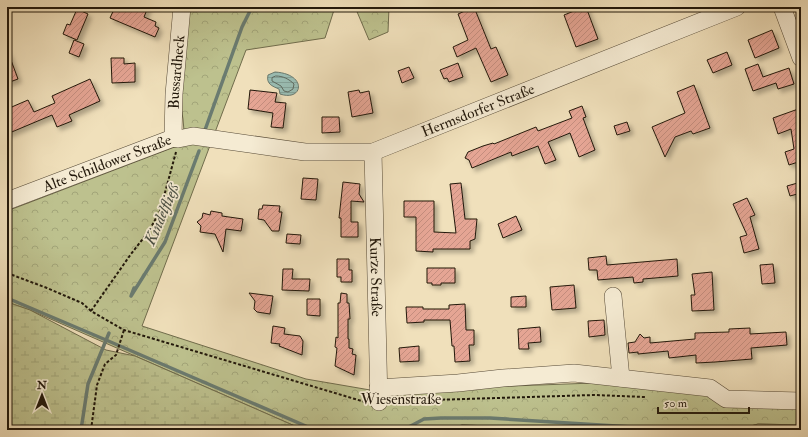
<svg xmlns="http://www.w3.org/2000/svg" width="808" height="437" font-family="'IM FELL Double Pica',serif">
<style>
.forest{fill:url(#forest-crowns);stroke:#706c4c}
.wetland{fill:url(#wetland-marsh);stroke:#706c4c}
.water{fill:url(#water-rules);stroke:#6a7b70}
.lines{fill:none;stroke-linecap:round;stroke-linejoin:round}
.shore{stroke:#5e6a5f;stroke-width:1}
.stream{stroke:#6a7b70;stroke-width:3.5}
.building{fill:url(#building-hatch);stroke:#22180b;filter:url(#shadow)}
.minor-casing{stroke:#564a37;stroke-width:18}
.path{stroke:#22180b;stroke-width:2;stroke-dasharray:3 2;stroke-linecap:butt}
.minor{stroke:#f5ebd3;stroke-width:17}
.labels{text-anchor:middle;stroke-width:3.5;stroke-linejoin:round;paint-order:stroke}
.street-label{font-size:15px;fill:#22180b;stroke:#f5ebd3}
.water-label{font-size:16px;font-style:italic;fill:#4c5246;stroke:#f5ebd3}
</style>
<defs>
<pattern id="forest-crowns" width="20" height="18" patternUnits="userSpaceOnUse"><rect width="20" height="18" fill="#bdc18e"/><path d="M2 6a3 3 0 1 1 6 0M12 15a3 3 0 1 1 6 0" fill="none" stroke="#a2a579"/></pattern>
<pattern id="wetland-marsh" width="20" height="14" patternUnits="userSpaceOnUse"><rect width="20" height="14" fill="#bdc18e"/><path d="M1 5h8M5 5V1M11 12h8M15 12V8" fill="none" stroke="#a2a579"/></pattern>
<pattern id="water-rules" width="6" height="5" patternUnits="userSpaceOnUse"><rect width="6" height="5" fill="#9abdb3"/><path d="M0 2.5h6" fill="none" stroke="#84a299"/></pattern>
<pattern id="building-hatch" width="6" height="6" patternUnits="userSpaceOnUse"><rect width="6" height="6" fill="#e5a594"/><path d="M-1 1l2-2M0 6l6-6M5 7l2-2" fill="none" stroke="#c48d7e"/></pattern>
<filter id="shadow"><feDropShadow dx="3.5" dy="3.5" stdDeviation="2" flood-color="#0004"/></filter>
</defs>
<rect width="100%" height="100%" fill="#f0e0bb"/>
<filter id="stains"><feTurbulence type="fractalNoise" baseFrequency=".005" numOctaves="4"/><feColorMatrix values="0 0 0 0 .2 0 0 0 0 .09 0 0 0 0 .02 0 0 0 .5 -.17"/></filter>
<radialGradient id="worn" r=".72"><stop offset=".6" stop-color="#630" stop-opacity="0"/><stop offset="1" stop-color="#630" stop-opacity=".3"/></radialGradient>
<g class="forest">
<polygon points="187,7 335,7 325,38 246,50 142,326 306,379 376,391 621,382 801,404 801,425 758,424 737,430 601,430 462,425 444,430 304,430 30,310 7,302 7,211 185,143 183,119 179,96"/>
<polygon points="355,7 389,7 388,32 369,40"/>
</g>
<g class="wetland">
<polygon points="7,302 30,310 106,350 135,356 304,430 7,430"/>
<polygon points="758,424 801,425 801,430 737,430"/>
<polygon points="462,425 591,429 601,430 444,430"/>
</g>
<path class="water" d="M275 72C308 74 303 102 280 94L279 89C272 86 266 84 268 75Z"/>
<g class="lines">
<path class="shore" d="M276 76C283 76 289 79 294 84L293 89 288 92 284 91 281 86 272 81V78Z"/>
<g class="stream">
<polyline points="205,130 242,27 252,7"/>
<polyline points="134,288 131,296 165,242 199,151"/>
<polyline points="7,298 106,340 315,430"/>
<polyline points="81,430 88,384 109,333"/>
<polyline points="403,430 424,419 441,418 490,418 681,430"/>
</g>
</g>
<g class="building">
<polygon points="115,7 148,7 144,17 156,22 155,26 159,28 155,37 110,18"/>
<polygon points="474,7 491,49 496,47 508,75 491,82 476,48 457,57 453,47 468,40 458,14"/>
<polygon points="584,7 586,7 598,39 576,47 564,15"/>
<polygon points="77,9 88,14 77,40 63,34 67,24 70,25"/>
<polygon points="772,30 779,48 755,58 748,40"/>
<polygon points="74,40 84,44 79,57 69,53"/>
<polygon points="7,52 8,52 18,79 7,83"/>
<polygon points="727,52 732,65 713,73 707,60"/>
<polygon points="111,58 124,58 124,64 135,63 135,82 112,83"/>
<polygon points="458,63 463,77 449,82 447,78 444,79 440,70"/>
<polygon points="758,64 763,77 789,68 794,84 778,89 776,83 753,91 745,69"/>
<polygon points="409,67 414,78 402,83 398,71"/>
<polygon points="90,79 100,101 69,115 72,121 57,127 52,115 7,134 7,109 28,100 34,112 55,103 52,96"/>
<polygon points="694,85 710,128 693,134 691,131 675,137 665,157 652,127 685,113 677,92"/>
<polygon points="250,90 277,93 275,102 286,103 283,128 271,127 273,113 248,109"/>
<polygon points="359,90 360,93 369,91 373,113 352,117 348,92"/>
<polygon points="582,106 586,117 583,118 595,150 579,157 570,133 548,142 556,160 545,164 538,146 512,156 511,152 472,168 469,160 465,158 468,152 483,146 493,143 494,144 536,127 538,131 572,118 569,111"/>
<polygon points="801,108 801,161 789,165 785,152 794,149 791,129 778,134 773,118"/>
<polygon points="322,117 339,117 340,132 322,133"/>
<polygon points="627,122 630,131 617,135 614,126"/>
<polygon points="303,178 318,179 316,200 301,199"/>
<polygon points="343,182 360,184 359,194 364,202 351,201 351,222 358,222 358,237 341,237 341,218 339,218"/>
<polygon points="801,182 801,193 790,196 787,186"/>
<polygon points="461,183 465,219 477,219 475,239 470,241 470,249 433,249 433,252 416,251 416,217 404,217 404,201 434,201 434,232 456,233 450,184"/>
<polygon points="747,198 755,215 750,217 759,249 744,253 740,237 747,235 733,204"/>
<polygon points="263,205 280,206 279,212 282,212 279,231 272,231 264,220 258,219 259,209 262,209"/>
<polygon points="211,211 222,213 222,216 243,219 241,231 226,229 223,252 215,234 200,232 201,226 197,222 202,218 203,213 210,215"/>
<polygon points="516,216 522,230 503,238 498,224"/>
<polygon points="287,234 301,235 300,244 286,243"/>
<polygon points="606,256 607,265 677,259 678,276 643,279 643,282 634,283 633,277 598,280 597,270 589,270 588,258"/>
<polygon points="337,259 349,259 349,270 352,270 352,282 341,282 341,277 337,277"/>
<polygon points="773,264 775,283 762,284 760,265"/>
<polygon points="427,268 455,268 455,283 441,283 441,285 432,285 432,283 427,283"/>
<polygon points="283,269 293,269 292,279 310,279 309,291 282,290"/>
<polygon points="712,272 714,310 692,311 691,295 695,295 692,274"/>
<polygon points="574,285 576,308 552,310 550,287"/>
<polygon points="249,293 273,296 270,314 257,312 254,309 255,301"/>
<polygon points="341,293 347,294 347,303 349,303 350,319 348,319 348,339 349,339 349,348 353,349 352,354 356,355 354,375 335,366 337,348 335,347 336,337 338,338 338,303 340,303"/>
<polygon points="526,296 526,307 511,307 511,297"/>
<polygon points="307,299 320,299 320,316 307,315"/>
<polygon points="465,304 466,330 474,330 474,345 469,345 470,361 455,362 454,346 452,346 450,320 424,320 424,322 407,323 406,307 423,307 423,309 449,309 449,305"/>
<polygon points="604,320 605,335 589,337 588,321"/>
<polygon points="273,326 285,328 284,334 300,336 303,341 302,355 279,346 280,344 271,343"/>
<polygon points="540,327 541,342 528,343 529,349 519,349 518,329"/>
<polygon points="750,328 750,334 786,332 787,345 751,348 752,359 715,362 696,363 696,355 669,358 668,351 638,354 638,352 629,353 628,343 635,342 640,334 644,338 650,337 650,343 695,339 695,333 729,332 729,329"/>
<polygon points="419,346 419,361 400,362 399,348"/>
</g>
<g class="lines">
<g class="minor-casing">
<g id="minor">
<polyline points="782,7 801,58"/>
<path id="s1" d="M173 138 174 94 182 7"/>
<path id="s2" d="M373 152 379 402"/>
<path id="s3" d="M7 201 173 138 178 139 193 136 305 152H373L737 7"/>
<polyline points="613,296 621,378"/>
<polyline points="378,388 458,383 503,378 574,373 710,388 726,399 801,401"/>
</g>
</g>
<g class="path">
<polyline points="7,273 47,288 82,303 91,311 124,330 365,402"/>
<polyline points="91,311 131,254 149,231 160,211 176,152"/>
<polyline points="432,400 594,395 645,397"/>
<polyline points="91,430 97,385 105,364 116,355 124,330"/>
</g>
<use href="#minor" class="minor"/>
</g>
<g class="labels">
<g class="street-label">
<text dy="5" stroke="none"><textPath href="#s1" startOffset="66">Bussardheck</textPath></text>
<text dy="5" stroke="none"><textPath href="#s3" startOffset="492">Hermsdorfer Straße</textPath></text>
<text dy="5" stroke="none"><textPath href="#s3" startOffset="107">Alte Schildower Straße</textPath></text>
<text dy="5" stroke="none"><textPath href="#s2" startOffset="125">Kurze Straße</textPath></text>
<text x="401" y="404">Wiesenstraße</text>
</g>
<g class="water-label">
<text transform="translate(161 214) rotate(-67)" y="6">Kindelfließ</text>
</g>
</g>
<rect width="808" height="437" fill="none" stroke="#f0e0bb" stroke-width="24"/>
<rect x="8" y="8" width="792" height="421" fill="none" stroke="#22180b" stroke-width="2"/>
<rect x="12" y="12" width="784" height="413" fill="none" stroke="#22180b"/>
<g transform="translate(42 395)" stroke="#f5ebd3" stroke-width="3" paint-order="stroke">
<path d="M0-3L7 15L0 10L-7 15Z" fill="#22180b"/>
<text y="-6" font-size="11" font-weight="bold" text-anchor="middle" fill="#22180b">N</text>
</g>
<path d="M658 407v6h91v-6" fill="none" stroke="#22180b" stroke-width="2"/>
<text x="664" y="407" font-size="12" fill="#22180b" stroke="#f5ebd3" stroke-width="3" paint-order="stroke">50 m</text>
<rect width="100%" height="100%" filter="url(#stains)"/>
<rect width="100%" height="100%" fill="url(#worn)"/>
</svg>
